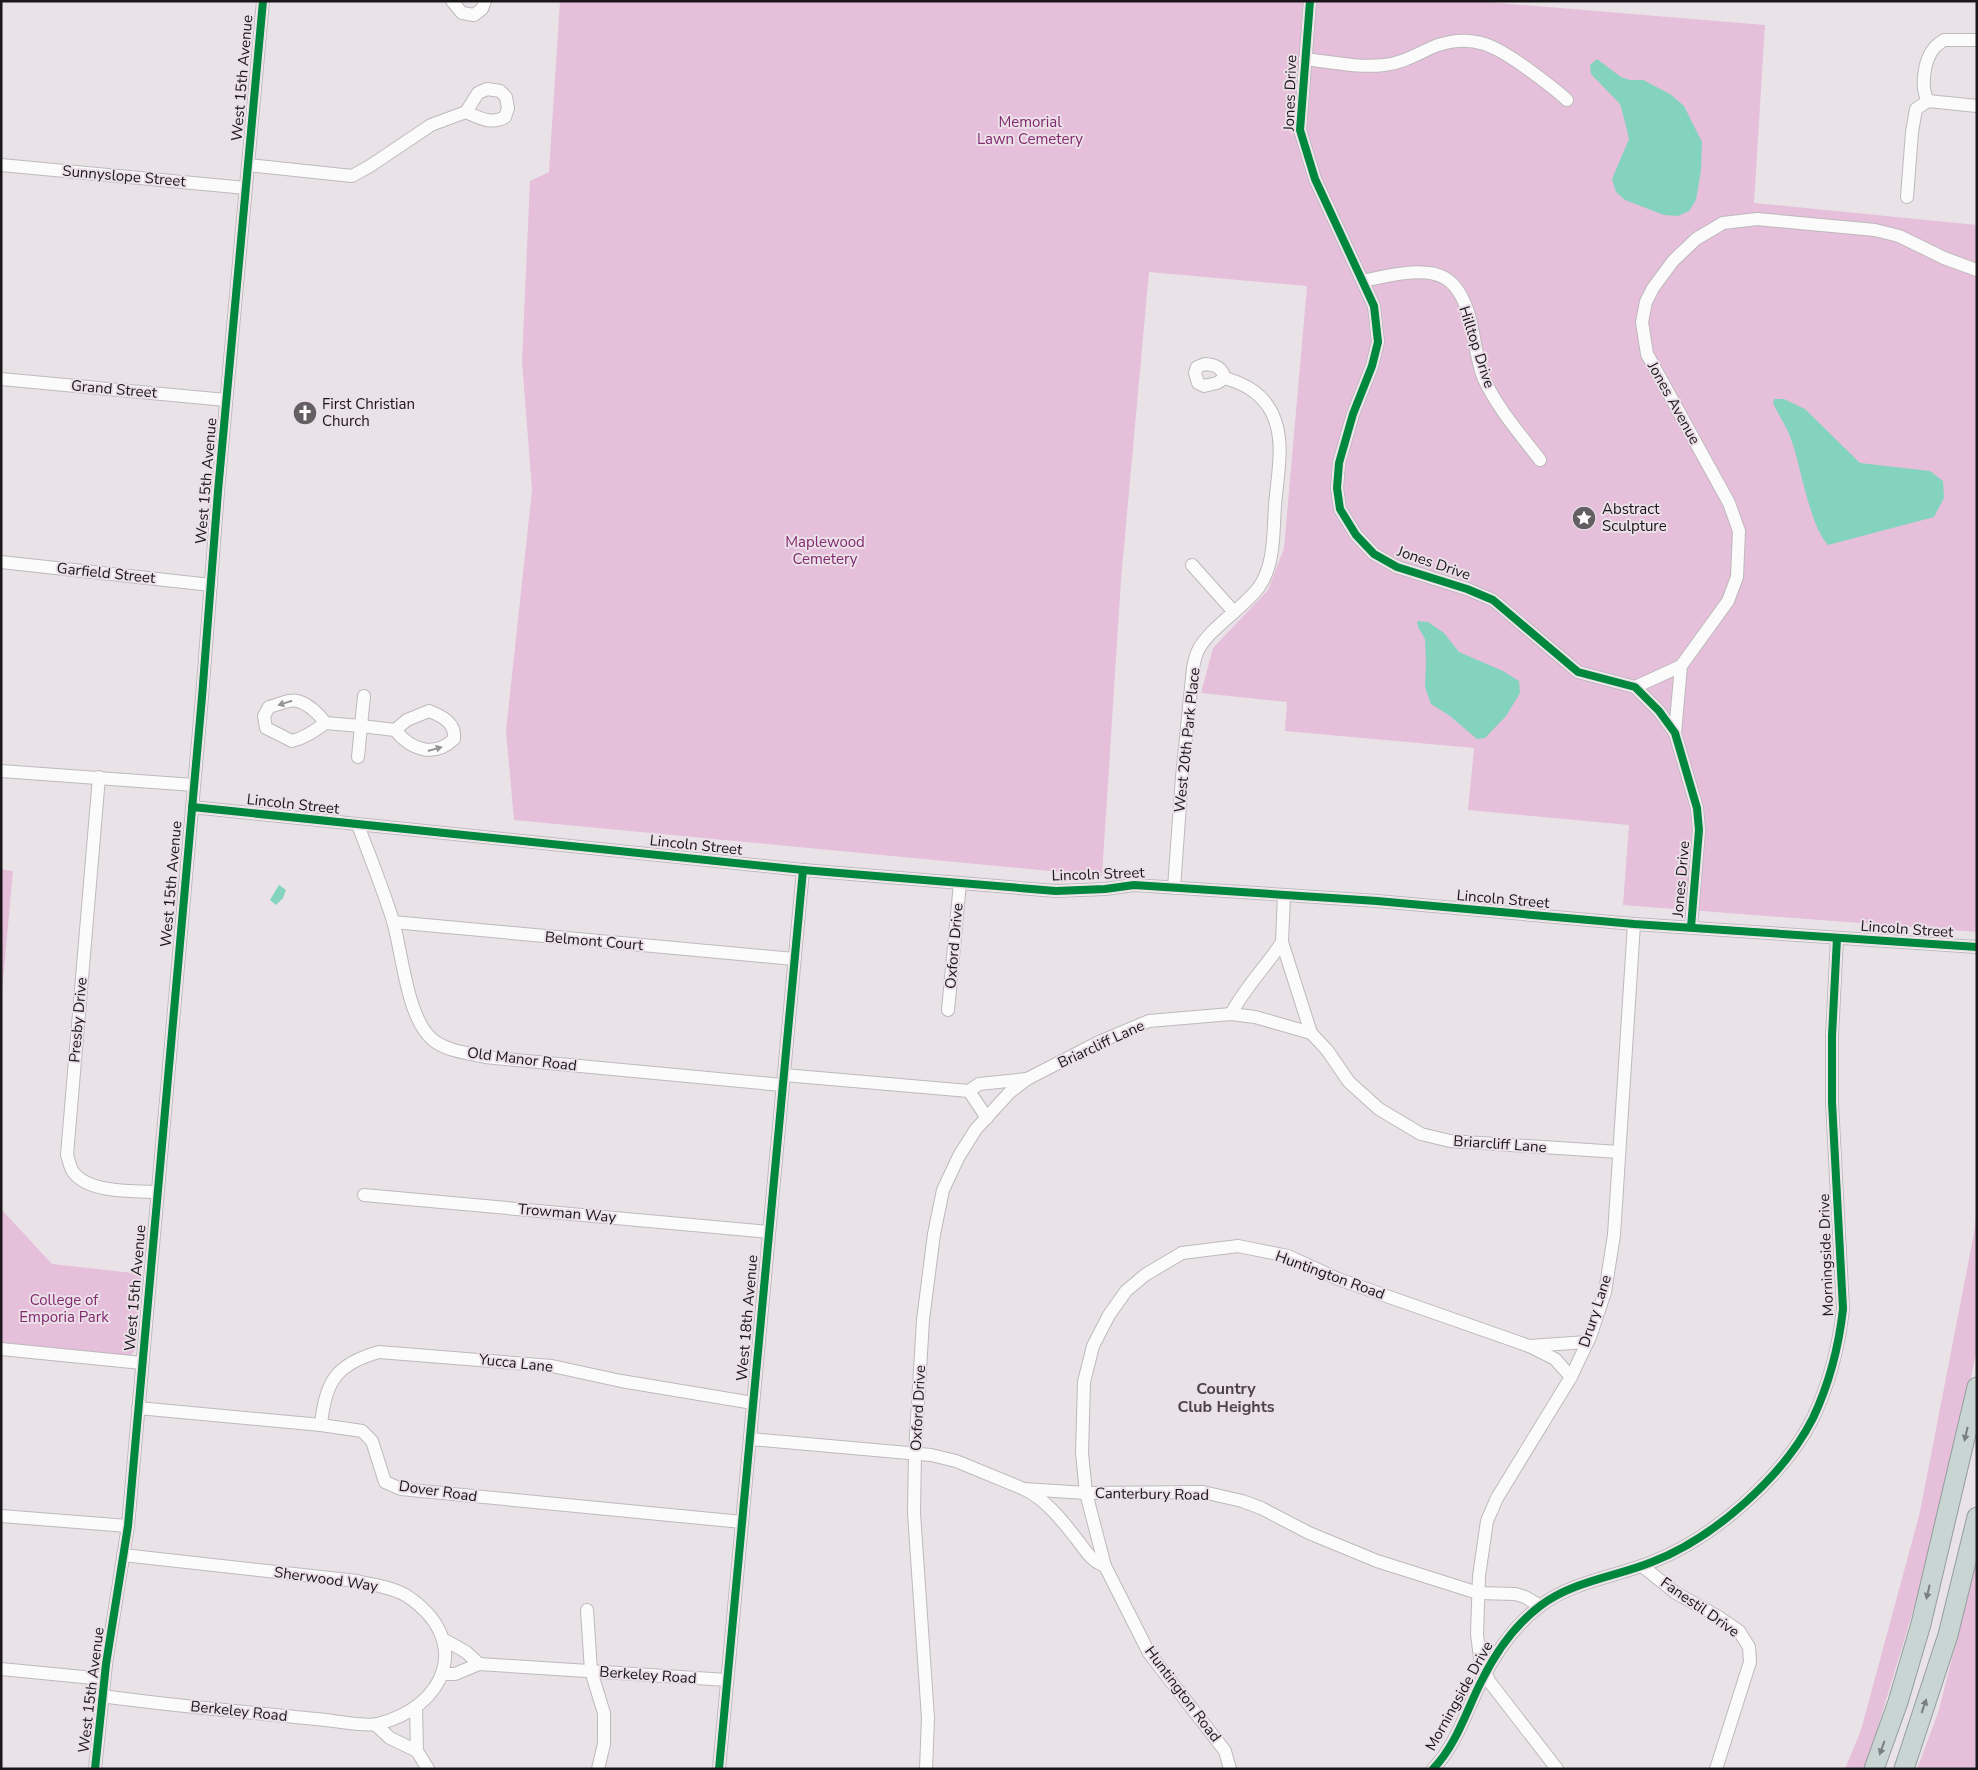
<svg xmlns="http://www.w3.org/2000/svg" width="1978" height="1770" font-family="'Nunito Sans',sans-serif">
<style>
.green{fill:#e6bfdb}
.water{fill:#84d3bf}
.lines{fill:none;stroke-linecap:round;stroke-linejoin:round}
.minor-casing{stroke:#bdb9bc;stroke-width:14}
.highway-casing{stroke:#949d9c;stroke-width:21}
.minor{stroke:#fcfbfb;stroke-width:12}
.highway{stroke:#c9d5d2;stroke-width:19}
.cycleway-casing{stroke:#ece0e8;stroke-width:11}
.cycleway{stroke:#00873e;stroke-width:8}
.oneway{fill:#969495}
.oneway2{fill:#7a7f7f}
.labels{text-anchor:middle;stroke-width:4;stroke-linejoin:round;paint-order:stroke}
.street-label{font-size:15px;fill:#1a1619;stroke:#ece0e8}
.park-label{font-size:15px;fill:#822b6f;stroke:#ece0e8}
.poi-label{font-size:15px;fill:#1a1619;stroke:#ece0e8;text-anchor:start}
.neighbourhood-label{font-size:16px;font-weight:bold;fill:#4d434a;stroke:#ece0e8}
</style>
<rect width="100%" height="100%" fill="#e9e3e7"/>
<g class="green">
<polygon points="560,1 1474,1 1765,25 1754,203 1977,225 1977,932 1623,905 1629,825 1468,810 1474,748 1285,731 1287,702 1201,693 1213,648 1268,590 1284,548 1307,286 1149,272 1121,580 1102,876 514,820 506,731 532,490 522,361 530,181 549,172"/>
<polygon points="1,869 13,871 1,1002"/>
<polygon points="1977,1208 1977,1349 1954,1456 1930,1555 1873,1743 1864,1769 1845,1769 1861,1730 1920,1512 1974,1233"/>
<polygon points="1,1209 52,1264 142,1274 135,1350 130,1356 1,1344"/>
<polygon points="1977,1561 1977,1769 1917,1769 1938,1713"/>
</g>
<g class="water">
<polygon points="1597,59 1621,77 1630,80 1643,80 1670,94 1684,106 1702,142 1701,170 1696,200 1689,211 1678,216 1664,215 1625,200 1616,192 1612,179 1629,139 1625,122 1620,104 1591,74 1590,65"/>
<path d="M1774 399H1784L1805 409 1860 463 1930 471 1943 481 1944 498 1934 517 1828 545C1810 526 1801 468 1792 442 1788 429 1779 416 1773 403Z"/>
<polygon points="1417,621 1428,622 1444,633 1459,652 1503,671 1519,681 1520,693 1506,716 1485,738 1477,739 1450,716 1431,704 1425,687 1426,662 1425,639 1418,627"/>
<polygon points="279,885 286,890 283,898 276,905 270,900"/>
</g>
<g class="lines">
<g class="minor-casing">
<g id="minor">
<polyline points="452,1 462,13 474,15 482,9 485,1"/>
<polyline points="1310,1 1300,130 1315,179 1374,306 1378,342 1372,366 1353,414 1339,463 1337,488 1340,509 1356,535 1374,554 1397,567 1467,589 1493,600 1578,672 1635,687 1659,711 1675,733 1697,808 1699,830 1691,927"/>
<path d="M1305 59C1331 62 1359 68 1384 65 1404 63 1420 52 1438 45 1474 33 1497 47 1525 67 1540 78 1554 88 1567 100"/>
<path d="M487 89 500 91 506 97 508 108 505 117C491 125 480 118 466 112L478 93Z"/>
<path d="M1928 101C1920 87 1924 59 1935 47 1937 45 1941 42 1944 40H1977"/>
<polyline points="1,165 246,188"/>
<polyline points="248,165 352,176 370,166 431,125 466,112"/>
<polyline points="1907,197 1912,132 1916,109 1928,101 1977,106"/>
<path d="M1363 281C1386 276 1424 266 1445 278 1457 285 1464 300 1468 312 1475 334 1475 357 1484 379 1498 409 1520 434 1540 460"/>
<path d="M1205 364C1216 365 1221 367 1225 378L1217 383 1204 386 1198 383 1195 373 1197 367Z"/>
<polyline points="1,379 226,400"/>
<polyline points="1,562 211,585"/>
<polyline points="1192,565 1234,612"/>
<polyline points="1635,687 1681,666"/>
<path d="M325 723C321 716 317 713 311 708 293 695 288 702 269 707L264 716 266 728 292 741C304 738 315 731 325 723L361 726 364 696"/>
<polyline points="1675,733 1681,666 1728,601 1737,577 1739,531 1729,503 1647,354 1642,322 1646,302 1653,288 1673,261 1696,239 1723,223 1757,219 1875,230 1899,236 1944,258 1977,270"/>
<path d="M358 757 361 726 395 730C411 750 434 758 454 739 456 723 442 716 429 711L407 720 395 730"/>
<polyline points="1,771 194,785"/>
<path d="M99 777 67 1155C69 1160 70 1169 74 1173 90 1193 133 1191 157 1192"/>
<polyline points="192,807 803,870 1056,891 1105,889 1134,885 1377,901 1634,924 1977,947"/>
<path d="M358 825C370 857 383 889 393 921 402 952 407 1018 432 1039 445 1051 468 1053 485 1057L782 1085"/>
<path d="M1174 888 1182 777 1193 668C1194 663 1195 658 1197 653 1205 631 1244 608 1259 587 1275 564 1273 533 1275 506 1277 476 1286 441 1272 413 1262 393 1245 384 1225 378"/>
<polyline points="393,922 794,959"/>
<polyline points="1282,942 1284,895"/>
<polyline points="948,1010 960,883"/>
<path d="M1231 1014C1245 987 1266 967 1282 942L1311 1033"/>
<polyline points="784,1075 969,1091 979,1084 1027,1079 1099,1042 1149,1021 1231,1014 1255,1017 1311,1033 1327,1050 1349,1082 1379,1109 1421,1134 1450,1141 1619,1152"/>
<polyline points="969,1091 987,1118"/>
<polyline points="364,1195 769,1232"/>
<polyline points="1529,1346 1555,1359 1571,1377"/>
<polyline points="1,1349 142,1363"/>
<polyline points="138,1408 321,1425 362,1431 372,1441 385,1482 401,1489 742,1522"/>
<path d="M321 1425C325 1382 336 1364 379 1352L552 1366 621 1381 753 1403"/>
<polyline points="750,1439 931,1455 956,1461 1024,1489 1086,1493 1203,1492 1242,1501 1261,1508 1309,1533 1377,1561 1478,1593 1515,1594 1525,1597 1540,1606"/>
<path d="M1024 1489C1045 1499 1061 1519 1075 1537 1085 1549 1089 1560 1105 1566"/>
<polyline points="1,1516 128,1526"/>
<polyline points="1642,1566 1676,1593 1717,1616 1739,1631 1749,1647 1750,1662 1716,1769"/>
<polyline points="587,1610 591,1671 604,1713 604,1744 598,1769"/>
<polyline points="443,1639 466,1652 479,1664"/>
<polyline points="1,1669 104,1679"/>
<polyline points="443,1674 455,1674 479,1664 727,1680"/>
<path d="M102 1696C173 1706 246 1712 317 1719 330 1720 367 1727 377 1724 447 1707 473 1640 407 1596 393 1587 373 1585 357 1581L123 1555"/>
<polyline points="416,1707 417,1751"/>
<polyline points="376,1725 390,1738 417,1751 428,1769"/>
<polyline points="95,1769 106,1664 128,1526 202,697 218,491 263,1"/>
<polyline points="719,1769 803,870"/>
<polyline points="926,1769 928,1718 914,1513 915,1453 923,1320 934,1234 943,1190 959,1156 976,1129 1010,1092 1027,1079"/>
<polyline points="1230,1769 1225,1751 1149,1653 1105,1566 1086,1493 1082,1453 1084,1382 1093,1346 1109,1315 1126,1291 1145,1275 1182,1253 1238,1246 1288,1256 1338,1279 1529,1346 1587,1342"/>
<path d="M1433 1769C1457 1744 1466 1711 1482 1680 1496 1652 1515 1625 1540 1606 1573 1581 1615 1577 1652 1562 1714 1538 1783 1477 1813 1418 1829 1384 1839 1345 1843 1309L1832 1102V1036L1837 938"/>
<polyline points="1557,1769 1489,1681 1480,1658 1477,1634 1479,1576 1487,1521 1497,1498 1571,1377 1590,1337 1605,1292 1614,1235 1634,924"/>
</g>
</g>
<g class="highway-casing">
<g id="highway">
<polyline points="1874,1769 1898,1702 1921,1624 1977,1387"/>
<polyline points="1904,1769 1948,1635 1977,1517"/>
</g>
</g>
<use href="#minor" class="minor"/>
<use href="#highway" class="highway"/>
<g class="cycleway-casing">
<g id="cycleway">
<polyline points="1310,1 1300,130 1315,179 1374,306 1378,342 1372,366 1353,414 1339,463 1337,488 1340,509 1356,535 1374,554 1397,567 1467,589 1493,600 1578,672 1635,687 1659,711 1675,733 1697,808 1699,830 1691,927"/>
<polyline points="192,807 803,870 1056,891 1105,889 1134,885 1377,901 1634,924 1977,947"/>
<polyline points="95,1769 106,1664 128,1526 202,697 218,491 263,1"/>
<polyline points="719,1769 803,870"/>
<path d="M1433 1769C1457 1744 1466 1711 1482 1680 1496 1652 1515 1625 1540 1606 1573 1581 1615 1577 1652 1562 1714 1538 1783 1477 1813 1418 1829 1384 1839 1345 1843 1309L1832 1102V1036L1837 938"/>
</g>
</g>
<use href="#cycleway" class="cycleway"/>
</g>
<defs><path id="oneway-solid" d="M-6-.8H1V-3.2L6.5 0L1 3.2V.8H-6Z" transform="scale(1.25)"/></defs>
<g class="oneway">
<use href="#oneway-solid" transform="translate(285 703) rotate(163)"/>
<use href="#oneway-solid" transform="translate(435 749) rotate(-16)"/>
</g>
<g class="oneway2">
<use href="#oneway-solid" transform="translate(1966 1434) rotate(103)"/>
<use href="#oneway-solid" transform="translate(1928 1592) rotate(103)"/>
<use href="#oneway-solid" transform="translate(1924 1706) rotate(-71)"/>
<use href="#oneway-solid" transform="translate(1882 1748) rotate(110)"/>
</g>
<defs>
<g id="church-disc" transform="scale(1.25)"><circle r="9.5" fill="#625e61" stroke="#ece0e8"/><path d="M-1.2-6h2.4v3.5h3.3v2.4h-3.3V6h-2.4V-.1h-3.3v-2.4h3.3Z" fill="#fff"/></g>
<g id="sight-disc" transform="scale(1.25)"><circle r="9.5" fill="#625e61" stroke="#ece0e8"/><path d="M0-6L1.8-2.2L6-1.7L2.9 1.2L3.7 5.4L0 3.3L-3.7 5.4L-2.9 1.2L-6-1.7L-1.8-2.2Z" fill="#fff"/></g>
</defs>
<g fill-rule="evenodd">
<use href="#church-disc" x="305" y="413"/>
<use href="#sight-disc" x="1584" y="518"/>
</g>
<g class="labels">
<g class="street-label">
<text transform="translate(242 78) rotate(-85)" y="5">West 15th Avenue</text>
<text transform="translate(1290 93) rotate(-88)" y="5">Jones Drive</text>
<text transform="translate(124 176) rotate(5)" y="5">Sunnyslope Street</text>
<text transform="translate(1477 347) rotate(72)" y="5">Hilltop Drive</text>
<text transform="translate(114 389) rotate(5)" y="5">Grand Street</text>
<text transform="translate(1674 403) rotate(61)" y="5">Jones Avenue</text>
<text transform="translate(206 481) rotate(-85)" y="5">West 15th Avenue</text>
<text transform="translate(1434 563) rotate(19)" y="5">Jones Drive</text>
<text transform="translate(106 573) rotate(6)" y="5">Garfield Street</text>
<text transform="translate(1187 740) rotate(-84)" y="5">West 20th Park Place</text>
<text transform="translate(293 804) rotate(6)" y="5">Lincoln Street</text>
<text transform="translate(696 845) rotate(6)" y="5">Lincoln Street</text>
<text transform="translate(1098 874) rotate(-2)" y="5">Lincoln Street</text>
<text transform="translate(1681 879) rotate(-85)" y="5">Jones Drive</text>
<text transform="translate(171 884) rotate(-85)" y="5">West 15th Avenue</text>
<text transform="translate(1503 899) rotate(5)" y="5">Lincoln Street</text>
<text transform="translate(1907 929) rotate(4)" y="5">Lincoln Street</text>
<text transform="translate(594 941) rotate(5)" y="5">Belmont Court</text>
<text transform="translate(954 946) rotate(-85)" y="5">Oxford Drive</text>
<text transform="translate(78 1020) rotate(-85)" y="5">Presby Drive</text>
<text transform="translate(1101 1044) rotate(-25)" y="5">Briarcliff Lane</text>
<text transform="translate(522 1059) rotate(7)" y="5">Old Manor Road</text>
<text transform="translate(1500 1144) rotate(4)" y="5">Briarcliff Lane</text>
<text transform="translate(567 1213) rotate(5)" y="5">Trowman Way</text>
<text transform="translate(1826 1255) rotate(-92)" y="5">Morningside Drive</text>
<text transform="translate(1330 1275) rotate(20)" y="5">Huntington Road</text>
<text transform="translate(135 1288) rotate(-85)" y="5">West 15th Avenue</text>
<text transform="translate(1595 1311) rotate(-72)" y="5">Drury Lane</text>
<text transform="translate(747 1318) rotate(-85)" y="5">West 18th Avenue</text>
<text transform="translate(516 1363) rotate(6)" y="5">Yucca Lane</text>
<text transform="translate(918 1408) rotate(-87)" y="5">Oxford Drive</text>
<text transform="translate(438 1491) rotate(8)" y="5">Dover Road</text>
<text transform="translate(1152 1494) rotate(1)" y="5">Canterbury Road</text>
<text transform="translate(326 1579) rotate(8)" y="5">Sherwood Way</text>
<text transform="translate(1700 1607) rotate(35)" y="5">Fanestil Drive</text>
<text transform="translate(648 1675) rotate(4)" y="5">Berkeley Road</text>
<text transform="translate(91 1690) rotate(-83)" y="5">West 15th Avenue</text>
<text transform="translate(1183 1694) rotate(53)" y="5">Huntington Road</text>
<text transform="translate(1459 1696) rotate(-61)" y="5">Morningside Drive</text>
<text transform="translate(239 1711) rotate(6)" y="5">Berkeley Road</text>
</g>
<g class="park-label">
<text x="1030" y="127">Memorial<tspan x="1030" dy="17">Lawn Cemetery</tspan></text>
<text x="825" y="547">Maplewood<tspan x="825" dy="17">Cemetery</tspan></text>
<text x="64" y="1305">College of<tspan x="64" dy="17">Emporia Park</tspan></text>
</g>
<g class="poi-label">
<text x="322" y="409">First Christian<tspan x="322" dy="17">Church</tspan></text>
<text x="1602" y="514">Abstract<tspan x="1602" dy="17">Sculpture</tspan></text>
</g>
<g class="neighbourhood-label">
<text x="1226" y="1394">Country<tspan x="1226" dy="18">Club Heights</tspan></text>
</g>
</g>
<rect width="1978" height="1770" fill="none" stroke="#1a1619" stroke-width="5"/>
</svg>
